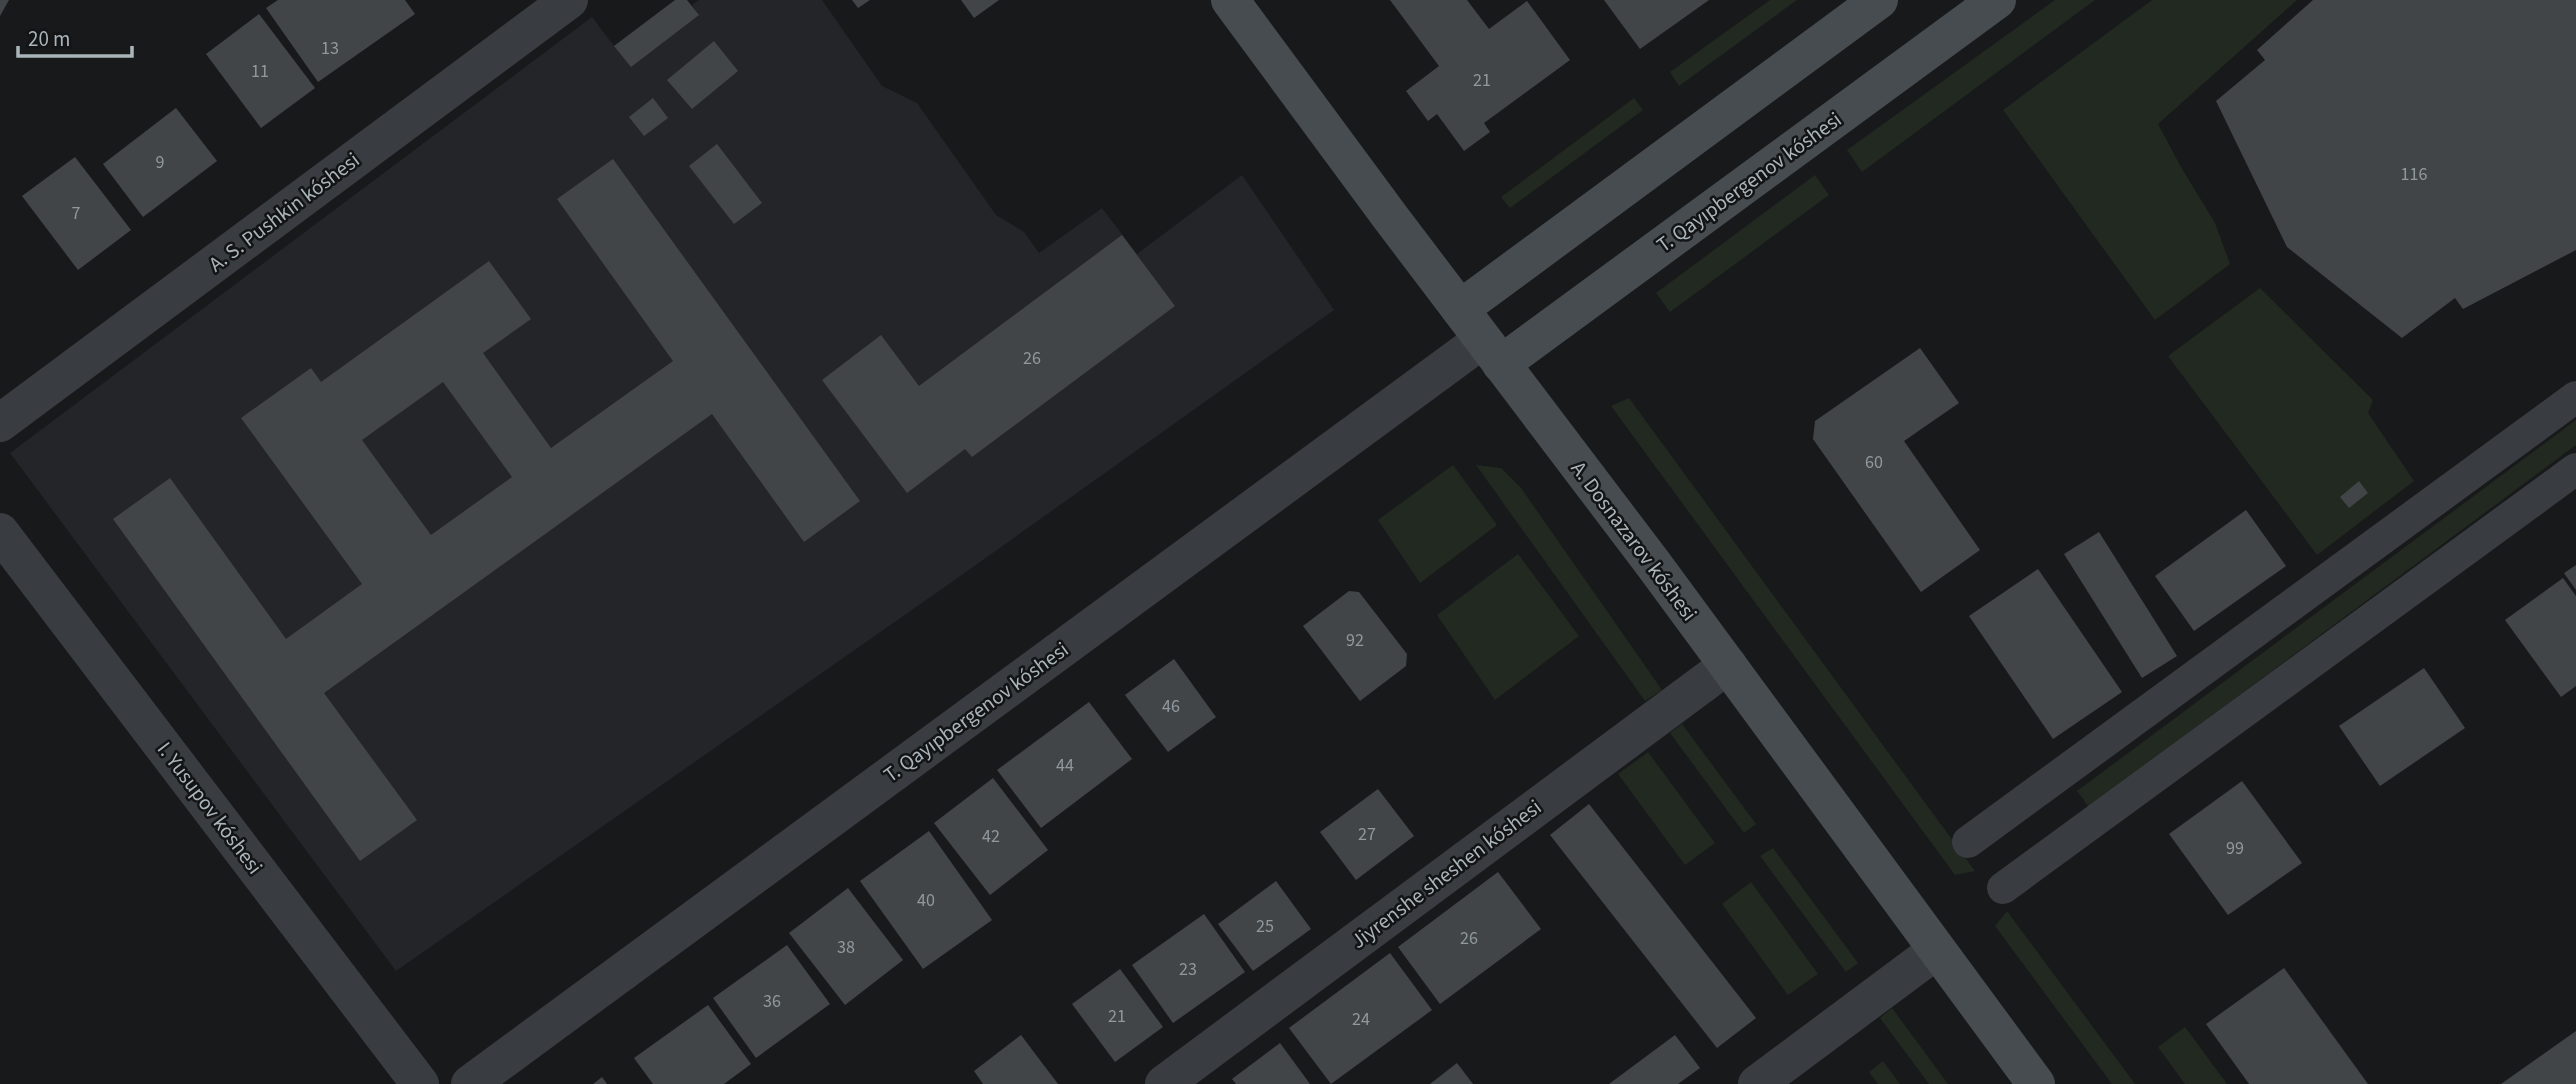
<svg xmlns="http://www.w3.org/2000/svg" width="2576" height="1084" font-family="'Source Sans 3',sans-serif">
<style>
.built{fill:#242528}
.green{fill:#212920}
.building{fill:#424548;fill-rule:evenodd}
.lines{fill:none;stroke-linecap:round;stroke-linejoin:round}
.pedestrian{stroke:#393c40;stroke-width:32}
.minor{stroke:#393c40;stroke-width:38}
.tertiary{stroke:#393c40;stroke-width:38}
.secondary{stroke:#474c50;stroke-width:38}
.labels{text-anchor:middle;stroke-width:5;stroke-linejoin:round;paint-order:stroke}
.number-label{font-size:18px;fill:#90999e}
.street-label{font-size:21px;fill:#aab5bb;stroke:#131416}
</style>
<rect width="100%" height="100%" fill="#18191b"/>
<polygon class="built" points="699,0 822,0 882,86 917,103 996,215 1024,232 1039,253 1102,208 1137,254 1242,175 1334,310 949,584 396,971 10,453 592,17 614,46 698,14 692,5"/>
<g class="green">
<polygon points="1770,0 1797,0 1679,86 1670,72"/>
<polygon points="2055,0 2095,0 1862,172 1847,150"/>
<polygon points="2152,0 2297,0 2158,124 2181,167 2215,223 2230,264 2155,320 2003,110"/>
<polygon points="1634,98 1643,110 1510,208 1501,197"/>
<polygon points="1815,175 1829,195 1670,312 1656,293"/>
<polygon points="2260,288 2373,400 2368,413 2414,481 2317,555 2168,356"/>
<polygon points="1629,398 1975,871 1955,875 1611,406"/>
<polygon points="2576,420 2576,445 2089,807 2077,791"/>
<polygon points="1453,465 1497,525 1420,583 1378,520"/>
<polygon points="1476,465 1501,468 1521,488 1662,690 1645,701"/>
<polygon points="1518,554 1579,636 1495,700 1437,615"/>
<polygon points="1682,724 1756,824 1744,833 1670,733"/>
<polygon points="1648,752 1715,843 1685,865 1618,774"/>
<polygon points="1773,848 1858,963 1846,972 1760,856"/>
<polygon points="1751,882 1818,974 1788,995 1722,904"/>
<polygon points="2007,911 2135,1084 2112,1084 1995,926"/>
<polygon points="1892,1008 1948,1084 1929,1084 1880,1018"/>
<polygon points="2185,1027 2227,1084 2185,1084 2158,1047"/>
<polygon points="1883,1061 1900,1084 1878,1084 1869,1072"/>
</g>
<g class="building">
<polygon points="0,0 9,0 0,16"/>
<polygon points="278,0 405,0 415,14 318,82 266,8"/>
<polygon points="675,0 687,0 699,15 631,67 614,46"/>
<polygon points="852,0 870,0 858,8"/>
<polygon points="961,0 999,0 974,18"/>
<polygon points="1390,0 1467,0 1489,29 1527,1 1570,60 1484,123 1490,132 1464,151 1437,114 1428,121 1406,91 1439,66"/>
<polygon points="1604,0 1709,0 1640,49"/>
<polygon points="2313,0 2576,0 2576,250 2463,309 2455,298 2402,338 2287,247 2216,101 2265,60 2257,50"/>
<polygon points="259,14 315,88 261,128 206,54"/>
<polygon points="714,41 738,71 692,109 667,80"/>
<polygon points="653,98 668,118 644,136 629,117"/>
<polygon points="176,108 217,161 143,217 103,164"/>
<polygon points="717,144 762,203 734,224 689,166"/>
<polygon points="75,157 131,230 78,270 22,196"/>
<path d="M613 159 860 501 804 542 712 414 324 693 417 820 360 861 113 519 170 478 286 639 362 584 241 418 311 368 321 382 489 261 531 319 483 353 551 448 673 361 557 199ZM443 382 512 477 431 535 362 440Z"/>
<polygon points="1122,235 1175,306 972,457 965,449 907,493 822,380 881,335 919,386"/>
<polygon points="1920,348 1959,403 1904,441 1980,550 1921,592 1813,439 1815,421"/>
<polygon points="2359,481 2368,493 2349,508 2340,497"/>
<polygon points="2246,510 2286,566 2194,631 2155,576"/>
<polygon points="2099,532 2177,656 2142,678 2064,554"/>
<polygon points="2576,565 2576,590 2564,573"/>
<polygon points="2038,569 2122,692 2053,739 1969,616"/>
<polygon points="2563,578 2576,596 2576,686 2561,697 2505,620"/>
<polygon points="1349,591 1359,592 1407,654 1406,666 1360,701 1303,626"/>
<polygon points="1174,659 1216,717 1168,752 1125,695"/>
<polygon points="2424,668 2465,728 2380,786 2339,726"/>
<polygon points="1089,702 1132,759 1041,828 997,770"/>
<polygon points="993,778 1048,850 990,895 934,823"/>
<polygon points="2242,781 2302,863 2228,915 2169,834"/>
<polygon points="1378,789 1414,836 1356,880 1320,832"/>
<polygon points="1589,804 1756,1018 1717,1048 1550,835"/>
<polygon points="929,831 992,920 923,969 860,881"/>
<polygon points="1498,872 1541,929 1440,1004 1398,947"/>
<polygon points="1276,881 1311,929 1253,971 1218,924"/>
<polygon points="848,888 903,960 845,1005 789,933"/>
<polygon points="1204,914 1245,972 1173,1023 1132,965"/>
<polygon points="787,945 830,1004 756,1058 713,998"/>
<polygon points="1390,953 1432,1010 1331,1084 1289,1028"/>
<polygon points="2284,968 2368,1084 2249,1084 2206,1024"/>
<polygon points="1120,969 1163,1027 1115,1062 1072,1004"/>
<polygon points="708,1005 751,1064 724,1084 653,1084 634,1058"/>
<polygon points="2576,1031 2576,1084 2501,1084"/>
<polygon points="1021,1035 1058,1084 983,1084 974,1071"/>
<polygon points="1675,1035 1700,1068 1678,1084 1609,1084"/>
<polygon points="1280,1043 1310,1084 1236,1084 1232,1079"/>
<polygon points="1457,1063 1473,1084 1430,1084"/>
<polygon points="602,1077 607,1084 593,1084"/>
</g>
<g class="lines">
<g class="pedestrian">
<polyline points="1968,842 2576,397"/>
<polyline points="2003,888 2576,469"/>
</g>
<g class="minor">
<polyline points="0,423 569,0"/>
<polyline points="0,532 420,1084"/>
<polyline points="1164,1084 1728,665"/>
<polyline points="1757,1084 1937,950"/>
</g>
<polyline class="tertiary" points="470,1084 1482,340"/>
<g class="secondary">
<polyline points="1230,0 1391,218 1654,565 2036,1084"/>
<polyline points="1460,309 1879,0"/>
<polyline points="1501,364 1997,0"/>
</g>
</g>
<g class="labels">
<g class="number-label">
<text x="330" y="54">13</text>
<text x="260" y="77">11</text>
<text x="1482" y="86">21</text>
<text x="160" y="168">9</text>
<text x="2414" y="180">116</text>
<text x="76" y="219">7</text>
<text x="1032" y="364">26</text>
<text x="1874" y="468">60</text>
<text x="1355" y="646">92</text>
<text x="1171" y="712">46</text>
<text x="1065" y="771">44</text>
<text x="1367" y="840">27</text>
<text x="991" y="842">42</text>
<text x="2235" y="854">99</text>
<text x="926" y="906">40</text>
<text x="1265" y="932">25</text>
<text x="1469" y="944">26</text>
<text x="846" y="953">38</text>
<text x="1188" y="975">23</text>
<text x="772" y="1007">36</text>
<text x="1117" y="1022">21</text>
<text x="1361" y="1025">24</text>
</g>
<g class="street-label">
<text transform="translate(1749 182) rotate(-36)" y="7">T. Qayıpbergenov kóshesi</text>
<text transform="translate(284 212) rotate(-37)" y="7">A. S. Pushkin kóshesi</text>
<text transform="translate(1634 541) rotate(53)" y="7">A. Dosnazarov kóshesi</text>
<text transform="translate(976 712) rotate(-36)" y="7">T. Qayıpbergenov kóshesi</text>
<text transform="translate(210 808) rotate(53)" y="7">I. Yusupov kóshesi</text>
<text transform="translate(1446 874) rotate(-37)" y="7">Jiyrenshe sheshen kóshesi</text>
</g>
</g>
<path d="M18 46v10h114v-10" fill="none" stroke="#aab5bb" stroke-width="3.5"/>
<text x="28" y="46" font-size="21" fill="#aab5bb" stroke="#131416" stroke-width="5" paint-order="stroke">20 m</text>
</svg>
